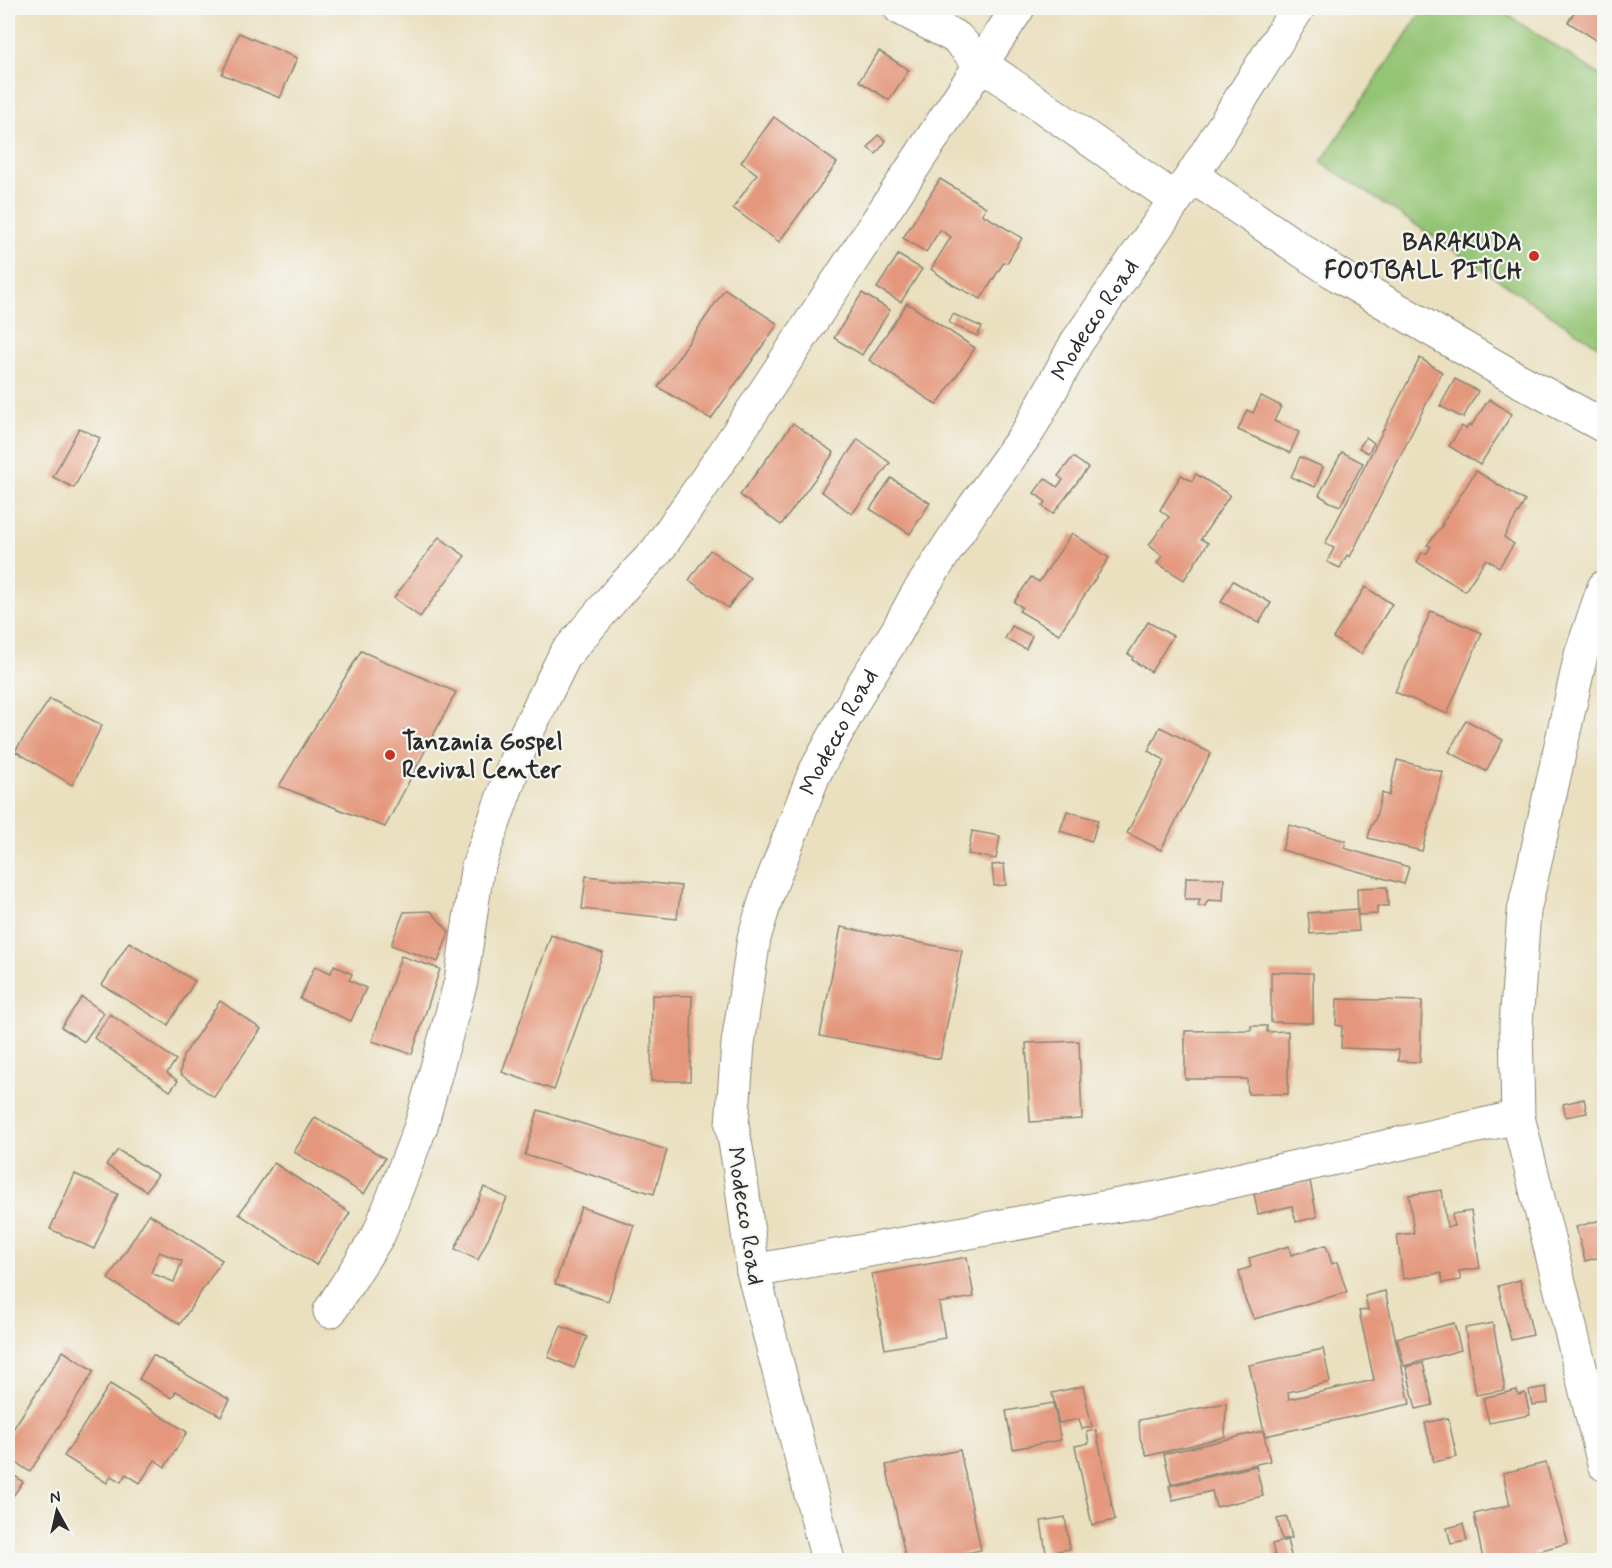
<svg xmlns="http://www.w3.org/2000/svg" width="1612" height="1568" font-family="Mynerve,sans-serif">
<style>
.green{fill:#94c575;stroke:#607850;stroke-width:1.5}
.building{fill:#e4977c;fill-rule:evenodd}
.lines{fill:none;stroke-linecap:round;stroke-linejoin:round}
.minor-casing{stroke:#8a8675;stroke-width:35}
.minor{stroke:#fff;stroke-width:33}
.poi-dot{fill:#c8321e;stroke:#f6f6f2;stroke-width:2}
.labels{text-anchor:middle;stroke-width:4.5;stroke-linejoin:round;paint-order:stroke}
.poi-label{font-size:24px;font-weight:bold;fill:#2b2b2b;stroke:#f6f6f2;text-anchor:end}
.street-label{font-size:24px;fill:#2b2b2b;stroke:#f6f6f2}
</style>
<rect width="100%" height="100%" fill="#f6f6f2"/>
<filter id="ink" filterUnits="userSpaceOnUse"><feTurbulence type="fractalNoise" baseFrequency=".0167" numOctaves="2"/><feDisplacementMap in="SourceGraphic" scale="12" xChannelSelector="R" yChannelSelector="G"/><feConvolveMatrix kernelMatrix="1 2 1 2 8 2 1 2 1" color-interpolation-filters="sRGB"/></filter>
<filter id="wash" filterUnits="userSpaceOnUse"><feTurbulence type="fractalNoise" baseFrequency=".008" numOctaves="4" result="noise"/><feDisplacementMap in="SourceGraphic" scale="24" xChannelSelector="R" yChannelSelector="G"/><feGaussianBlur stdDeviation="1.35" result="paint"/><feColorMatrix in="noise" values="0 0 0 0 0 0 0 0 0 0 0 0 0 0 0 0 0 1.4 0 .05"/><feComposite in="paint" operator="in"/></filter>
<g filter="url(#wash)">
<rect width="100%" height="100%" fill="#eae0bf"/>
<polygon class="green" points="1424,8 1497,8 1604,78 1604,350 1321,162"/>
<g id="blocks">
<g class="building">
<polygon points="1577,8 1604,8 1604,45 1568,22"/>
<polygon points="239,33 297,58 280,98 222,74"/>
<polygon points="879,51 909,70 889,100 859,81"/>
<polygon points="774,117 837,163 779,242 733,208 757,174 741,162"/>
<polygon points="878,135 886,141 876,154 868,148"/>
<polygon points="940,179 986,207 982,214 1022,238 1007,263 1004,262 981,299 955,286 931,269 951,237 940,230 926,252 903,238"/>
<polygon points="898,255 922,269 901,302 877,288"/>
<polygon points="725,289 778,324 711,419 658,387"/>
<polygon points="862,293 890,310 862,355 834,338"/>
<polygon points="907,303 975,348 937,405 869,360"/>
<polygon points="953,314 982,327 977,336 949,323"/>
<polygon points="1420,358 1442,372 1350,557 1347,555 1340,568 1327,562 1334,548 1325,544"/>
<polygon points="1455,379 1478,391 1463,418 1440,406"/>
<polygon points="1261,396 1281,406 1274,421 1299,432 1290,453 1238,430 1247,410 1253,413"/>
<polygon points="1489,399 1512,414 1480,465 1449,446 1462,426 1466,429 1469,425 1471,426"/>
<polygon points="793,423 834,453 781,525 740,495"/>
<polygon points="79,428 100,438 74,488 53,477"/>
<polygon points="1366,437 1374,443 1368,453 1359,448"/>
<polygon points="858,439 890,463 852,514 821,491"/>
<polygon points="1342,452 1363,463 1340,506 1330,502 1319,495"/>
<polygon points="1073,457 1088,468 1053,514 1042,506 1046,502 1034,493 1045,478 1057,487 1063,480 1058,476"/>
<polygon points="1300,457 1323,467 1315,487 1291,477"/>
<polygon points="1476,471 1525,501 1504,537 1514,544 1499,567 1486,559 1465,591 1417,562 1422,553 1427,553 1431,546 1427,545 1443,525 1441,525"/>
<polygon points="1196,474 1230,495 1201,539 1208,543 1184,580 1157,563 1162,556 1149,545 1169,517 1160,510 1181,475 1192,481"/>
<polygon points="891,478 930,503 910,534 870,509"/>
<polygon points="1072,533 1109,558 1059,634 1019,611 1022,607 1014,602 1031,577 1039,582"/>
<polygon points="439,537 465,556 420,617 394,598"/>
<polygon points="710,550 750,578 728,608 689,580"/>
<polygon points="1233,581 1271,603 1259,623 1221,602"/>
<polygon points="1365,587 1392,604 1361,654 1333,638"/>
<polygon points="1431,611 1482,633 1447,714 1395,692"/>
<polygon points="1148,622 1173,636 1151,672 1132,660 1133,657 1128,654"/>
<polygon points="1012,626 1032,636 1026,649 1005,639"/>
<polygon points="361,651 456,692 385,827 279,786"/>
<polygon points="50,699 102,725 72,785 17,752 13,754"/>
<polygon points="1466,720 1503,740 1486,771 1449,752"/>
<polygon points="1160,727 1211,753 1161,850 1127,833 1165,760 1148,751"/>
<polygon points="1397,760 1443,772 1422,851 1368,838 1371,826 1375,820 1382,793 1389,796"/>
<polygon points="1067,811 1098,820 1092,841 1060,831"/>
<polygon points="1289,825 1346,841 1344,848 1409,867 1404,884 1282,850"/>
<polygon points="972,831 1000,836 996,859 968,854"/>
<polygon points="1004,864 1006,885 994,886 992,865"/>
<polygon points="586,876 681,886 677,919 582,909"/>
<polygon points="1186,877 1224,878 1223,901 1208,900 1205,906 1198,906 1200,899 1185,899"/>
<polygon points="1387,887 1388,906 1377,906 1377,914 1358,915 1357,888"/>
<polygon points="1357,909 1359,931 1310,934 1308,913"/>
<polygon points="431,911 449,932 438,962 391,945 404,912"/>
<polygon points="841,927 962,951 940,1059 820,1036"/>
<polygon points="551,935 603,953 554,1090 502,1072"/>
<polygon points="129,942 195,981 168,1025 102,985"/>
<polygon points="401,956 440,969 412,1054 372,1041"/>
<polygon points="334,965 352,974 349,980 366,988 351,1021 300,999 315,966 331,973"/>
<polygon points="1271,972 1313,973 1313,1023 1271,1022"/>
<polygon points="652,995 692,996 690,1081 651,1081"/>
<polygon points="82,997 104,1013 84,1042 61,1027"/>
<polygon points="1337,999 1422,1001 1420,1062 1398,1061 1399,1050 1341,1048 1342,1026 1336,1025"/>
<polygon points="220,1001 261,1029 214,1097 180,1074 183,1056"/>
<polygon points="110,1014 176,1060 167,1073 178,1081 170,1091 94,1038"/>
<polygon points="1251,1026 1267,1026 1267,1032 1288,1031 1288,1094 1248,1094 1247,1079 1185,1079 1185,1031 1251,1030"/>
<polygon points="1079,1041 1082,1119 1030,1122 1026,1043"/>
<polygon points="1584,1099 1587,1113 1566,1117 1563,1104"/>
<polygon points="538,1110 667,1150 654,1194 525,1155"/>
<polygon points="315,1117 385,1158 364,1194 294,1152"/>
<polygon points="118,1150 158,1175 146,1191 106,1165"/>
<polygon points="274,1163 350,1213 316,1265 239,1214"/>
<polygon points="75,1174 118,1194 94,1249 50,1229"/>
<polygon points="1310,1181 1317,1217 1296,1222 1292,1206 1258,1214 1254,1194"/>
<polygon points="484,1187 507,1198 478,1260 455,1249"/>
<polygon points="1442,1190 1447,1227 1454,1226 1452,1214 1471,1211 1480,1268 1459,1271 1461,1280 1443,1283 1441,1273 1403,1279 1397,1235 1414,1233 1409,1195"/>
<polygon points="581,1207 634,1225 608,1301 555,1284"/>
<path d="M149 1214 222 1260 180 1324 108 1279ZM159 1252 182 1261 174 1282 151 1273Z"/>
<polygon points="1604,1219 1604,1256 1585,1261 1576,1227"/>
<polygon points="1326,1245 1332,1264 1337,1262 1347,1292 1254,1319 1245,1299 1239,1271 1251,1267 1249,1258 1289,1246 1291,1255"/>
<polygon points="967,1257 974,1297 939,1303 945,1338 885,1349 872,1274"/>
<polygon points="1520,1280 1533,1335 1511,1340 1498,1286"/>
<polygon points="1385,1291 1410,1404 1265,1436 1249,1365 1323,1349 1330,1382 1288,1392 1289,1399 1374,1380 1359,1311 1368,1310 1365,1296"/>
<polygon points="1454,1323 1461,1350 1404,1366 1397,1338"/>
<polygon points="1493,1323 1505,1390 1476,1395 1465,1328"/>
<polygon points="561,1326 587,1337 574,1368 548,1357"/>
<polygon points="63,1351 94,1371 30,1472 8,1457 8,1437"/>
<polygon points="153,1355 230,1400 221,1416 176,1391 172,1398 139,1379"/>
<polygon points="1423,1363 1433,1405 1416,1409 1406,1367"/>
<polygon points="110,1384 187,1432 165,1467 155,1460 140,1483 126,1474 121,1482 111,1476 107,1483 64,1456"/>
<polygon points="1083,1386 1092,1427 1082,1429 1079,1419 1059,1423 1052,1393"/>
<polygon points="1546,1387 1548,1403 1532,1405 1529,1390"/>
<polygon points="1517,1390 1518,1395 1525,1393 1530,1415 1489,1423 1483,1398"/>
<polygon points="1053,1403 1061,1440 1013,1449 1006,1411"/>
<polygon points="1226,1403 1225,1437 1147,1456 1140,1438 1139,1420"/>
<polygon points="1448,1418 1457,1457 1434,1462 1425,1423"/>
<polygon points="1096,1430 1115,1520 1092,1525 1075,1446 1089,1443 1087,1432"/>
<polygon points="1263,1431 1270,1461 1171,1484 1164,1454"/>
<polygon points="960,1450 981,1550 931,1560 906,1560 886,1465"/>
<polygon points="1546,1463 1568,1543 1534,1552 1536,1560 1483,1560 1474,1514 1510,1505 1503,1473"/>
<polygon points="1256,1466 1263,1496 1216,1507 1212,1491 1173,1500 1169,1486"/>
<polygon points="8,1471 23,1482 8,1503"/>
<polygon points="1065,1517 1070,1549 1046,1553 1041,1521"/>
<polygon points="1287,1517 1292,1538 1282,1539 1277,1519"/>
<polygon points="1463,1524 1467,1541 1451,1544 1447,1528"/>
<polygon points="1287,1540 1292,1559 1276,1560 1272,1544"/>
</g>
</g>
</g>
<g filter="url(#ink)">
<use href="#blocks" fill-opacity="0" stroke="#8a8675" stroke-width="1.5"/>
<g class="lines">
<g class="minor-casing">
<g id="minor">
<polyline points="900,8 957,38 980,63 1175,199"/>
<polyline points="1192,176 1338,275 1515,378 1604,426"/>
<polyline points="1604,587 1581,655 1524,911 1516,1025 1518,1117 1604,1464"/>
<polyline points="753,1271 1158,1198 1518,1117"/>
<polyline points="330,1311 379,1234 421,1126 461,981 477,870 523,740 565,655 619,591 657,551 724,454 1018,8"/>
<path id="s1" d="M828 1560 753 1271 739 1165 732 1125 738 1044 754 938 768 892 814 774 862 686 896 633 915 598 974 507 1029 430 1077 342 1192 176 1298 8"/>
</g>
</g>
<use href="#minor" class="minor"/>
</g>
</g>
<g class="poi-dot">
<circle cx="1534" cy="256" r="6"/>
<circle cx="390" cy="755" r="6"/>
</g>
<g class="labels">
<g class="poi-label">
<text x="1522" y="250">BARAKUDA<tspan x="1522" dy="28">FOOTBALL PITCH</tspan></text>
<text x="402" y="749" text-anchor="start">Tanzania Gospel<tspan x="402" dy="28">Revival Center</tspan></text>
</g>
<g class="street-label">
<text dy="8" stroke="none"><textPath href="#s1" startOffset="1344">Modecco Road</textPath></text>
<text dy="8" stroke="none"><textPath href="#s1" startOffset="858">Modecco Road</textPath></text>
<text transform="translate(746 1216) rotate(81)" y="8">Modecco Road</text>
</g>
</g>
<rect width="1612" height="1568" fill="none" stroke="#f6f6f2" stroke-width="30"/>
<g transform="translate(57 1511) rotate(352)" stroke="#f6f6f2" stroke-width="4.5" paint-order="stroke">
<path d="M0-4.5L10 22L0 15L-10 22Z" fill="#2b2b2b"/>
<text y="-9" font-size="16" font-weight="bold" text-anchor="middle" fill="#2b2b2b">N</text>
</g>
</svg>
